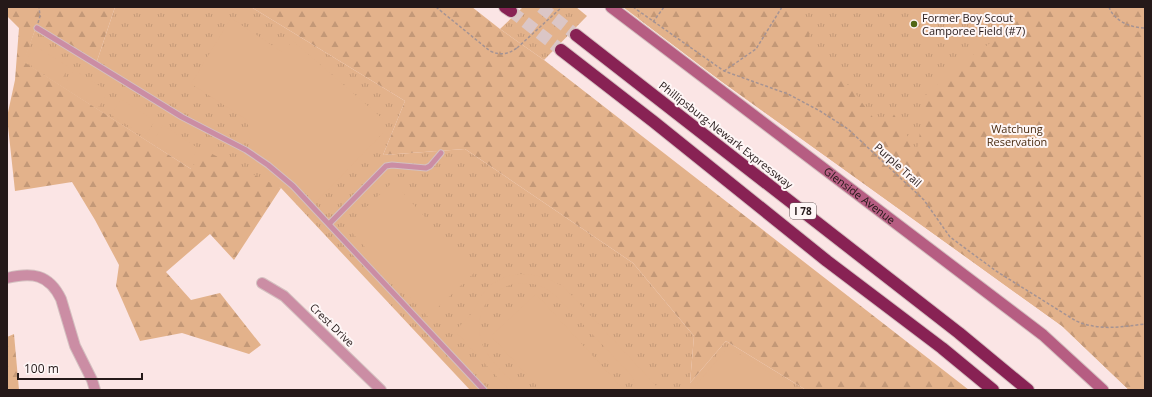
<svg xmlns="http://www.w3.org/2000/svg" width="1152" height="397" font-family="'Open Sans',sans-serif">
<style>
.grass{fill:url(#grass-tufts)}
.forest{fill:url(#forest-firs)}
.pitch{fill:#e3b28b}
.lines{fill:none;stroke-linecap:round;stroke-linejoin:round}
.motorway-tunnel{stroke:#dbc6c6;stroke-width:12;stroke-dasharray:12 6;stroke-linecap:butt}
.service-casing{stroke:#d4c0c0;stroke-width:7}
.minor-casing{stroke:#d4c0c0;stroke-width:12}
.secondary-casing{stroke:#d4c0c0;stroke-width:13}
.motorway-casing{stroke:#d4c0c0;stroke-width:14}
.path{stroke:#a59393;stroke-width:1.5;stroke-dasharray:3 2;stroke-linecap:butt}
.service{stroke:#cb8da4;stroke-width:5}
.minor{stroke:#cb8da4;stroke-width:10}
.secondary{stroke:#b65d82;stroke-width:11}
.motorway{stroke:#882254;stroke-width:12}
.path-bridge{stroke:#a59393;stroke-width:1.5;stroke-dasharray:3 2;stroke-linecap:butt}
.poi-dot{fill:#506716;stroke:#fef6f6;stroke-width:1.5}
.labels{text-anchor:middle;stroke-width:4;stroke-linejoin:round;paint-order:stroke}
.shield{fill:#fef6f6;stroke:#665b5b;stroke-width:1}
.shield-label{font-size:10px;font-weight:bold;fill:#251919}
.poi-label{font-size:11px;fill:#251919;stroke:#fef6f6;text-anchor:start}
.park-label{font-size:11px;fill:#492b10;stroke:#fef6f6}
.street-label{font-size:11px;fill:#251919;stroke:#fef6f6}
</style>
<defs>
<pattern id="grass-tufts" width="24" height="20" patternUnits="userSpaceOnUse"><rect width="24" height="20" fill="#e3b28b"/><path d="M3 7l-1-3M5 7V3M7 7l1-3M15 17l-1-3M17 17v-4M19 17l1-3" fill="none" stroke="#c39877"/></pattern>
<pattern id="forest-firs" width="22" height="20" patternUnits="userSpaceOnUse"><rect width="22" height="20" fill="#e3b28b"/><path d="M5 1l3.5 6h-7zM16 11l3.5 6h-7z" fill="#c39877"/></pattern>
</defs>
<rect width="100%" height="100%" fill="#fbe5e5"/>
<g class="grass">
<polygon points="115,7 251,7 405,101 383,155 465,149 633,263 694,336 690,383 726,341 806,390 470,390 281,188 191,169 23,62 35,30 95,67"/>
<polygon points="523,7 576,7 587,16 544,60 500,29"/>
<polygon points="623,7 1145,7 1145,390 1129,390 1062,326 721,81"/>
</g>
<g class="forest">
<polygon points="7,7 115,7 95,67 35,30 24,62 191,169 204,150 281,188 234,260 210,234 166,272 191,300 220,293 261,345 249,354 182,333 140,341 116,286 119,265 95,220 72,182 15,191 7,117 15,80 19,28 7,16"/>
<polygon points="251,7 472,7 500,29 544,60 969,390 806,390 726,341 690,383 694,336 633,263 465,149 383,155 405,101"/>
<polygon points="644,7 798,7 795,11 809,25 809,42 855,93 877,123 893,113 917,151 926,95 958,65 989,44 1012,23 1013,7 1145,7 1145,390 1129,390 1062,326 721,81 639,19"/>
<polygon points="14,334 19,390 7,390 7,337"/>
</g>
<g class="pitch">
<polygon points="231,18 282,52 293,41 383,119 383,133 316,202 252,150 247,120 191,84"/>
<polygon points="35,46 69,67 60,82 25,62"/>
<polygon points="74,70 108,91 99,107 64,86"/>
<polygon points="121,99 155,121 145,136 111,115"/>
<polygon points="163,125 198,148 189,164 153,141"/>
<polygon points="393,182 475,272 428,317 346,226"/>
<path d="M519 274C537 274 547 278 563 286L660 390H638L631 375 557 297C522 264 469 294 481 340 485 358 508 376 520 390H509L455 331 473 312 481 296 490 285 505 277Z"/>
<polygon points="536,294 624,390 541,390 491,336"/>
<polygon points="728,347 798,390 692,390"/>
</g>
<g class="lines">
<g class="motorway-tunnel">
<polyline points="541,7 576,35"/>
<polyline points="511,11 561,50"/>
</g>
<g class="service-casing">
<g id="service">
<polyline points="37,28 182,117 246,150 268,165 293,186 484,390"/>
<polyline points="329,224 386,166 392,165 426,168 430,166 441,153"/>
</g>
</g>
<g class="minor-casing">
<g id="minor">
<path d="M7 278C32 272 49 274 61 299L75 346 92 380 95 390"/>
<polyline points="262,283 284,296 381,390"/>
</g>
</g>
<g class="secondary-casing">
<g id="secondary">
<path id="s1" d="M611 7 1043 335 1103 390"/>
</g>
</g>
<g class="motorway-casing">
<g id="motorway">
<polyline points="505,7 511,11"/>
<polyline points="576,35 959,333 1028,390"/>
<polyline points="561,50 654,122 827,261 942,348 993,390"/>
</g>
</g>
<g class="path">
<path d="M436 7 490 51C501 56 508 54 517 48"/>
<path d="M633 7 724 71 788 94 820 111 848 129 924 200 950 237 996 271 1076 321C1100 331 1120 327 1145 324"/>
<path d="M1109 7C1114 21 1131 28 1145 28"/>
<polyline points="653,22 664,7"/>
<polyline points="38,23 40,16 39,7"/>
<polyline points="724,71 756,49 782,7"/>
</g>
<use href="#service" class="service"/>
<use href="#minor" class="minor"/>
<use href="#secondary" class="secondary"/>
<use href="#motorway" class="motorway"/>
<polyline class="path-bridge" points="517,48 562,7"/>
</g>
<circle class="poi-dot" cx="914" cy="24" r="4"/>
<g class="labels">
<rect class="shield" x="790" y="203" width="26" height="16" rx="3"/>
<g class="shield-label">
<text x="803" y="215">I 78</text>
</g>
<g class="poi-label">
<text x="922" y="22">Former Boy Scout<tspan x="922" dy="13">Camporee Field (#7)</tspan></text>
</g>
<g class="park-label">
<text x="1017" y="133">Watchung<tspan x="1017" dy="13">Reservation</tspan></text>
</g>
<g class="street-label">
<text transform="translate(726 135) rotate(38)" y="4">Phillipsburg-Newark Expressway</text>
<text transform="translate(898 165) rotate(42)" y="4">Purple Trail</text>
<text dy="4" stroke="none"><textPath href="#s1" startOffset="312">Glenside Avenue</textPath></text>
<text transform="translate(332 325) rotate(44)" y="4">Crest Drive</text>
</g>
</g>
<rect width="1152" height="397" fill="none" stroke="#251919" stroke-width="16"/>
<path d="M18 373v6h124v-6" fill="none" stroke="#251919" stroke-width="2"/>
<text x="24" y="373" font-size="12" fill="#251919" stroke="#fef6f6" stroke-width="3" paint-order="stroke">100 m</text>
</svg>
